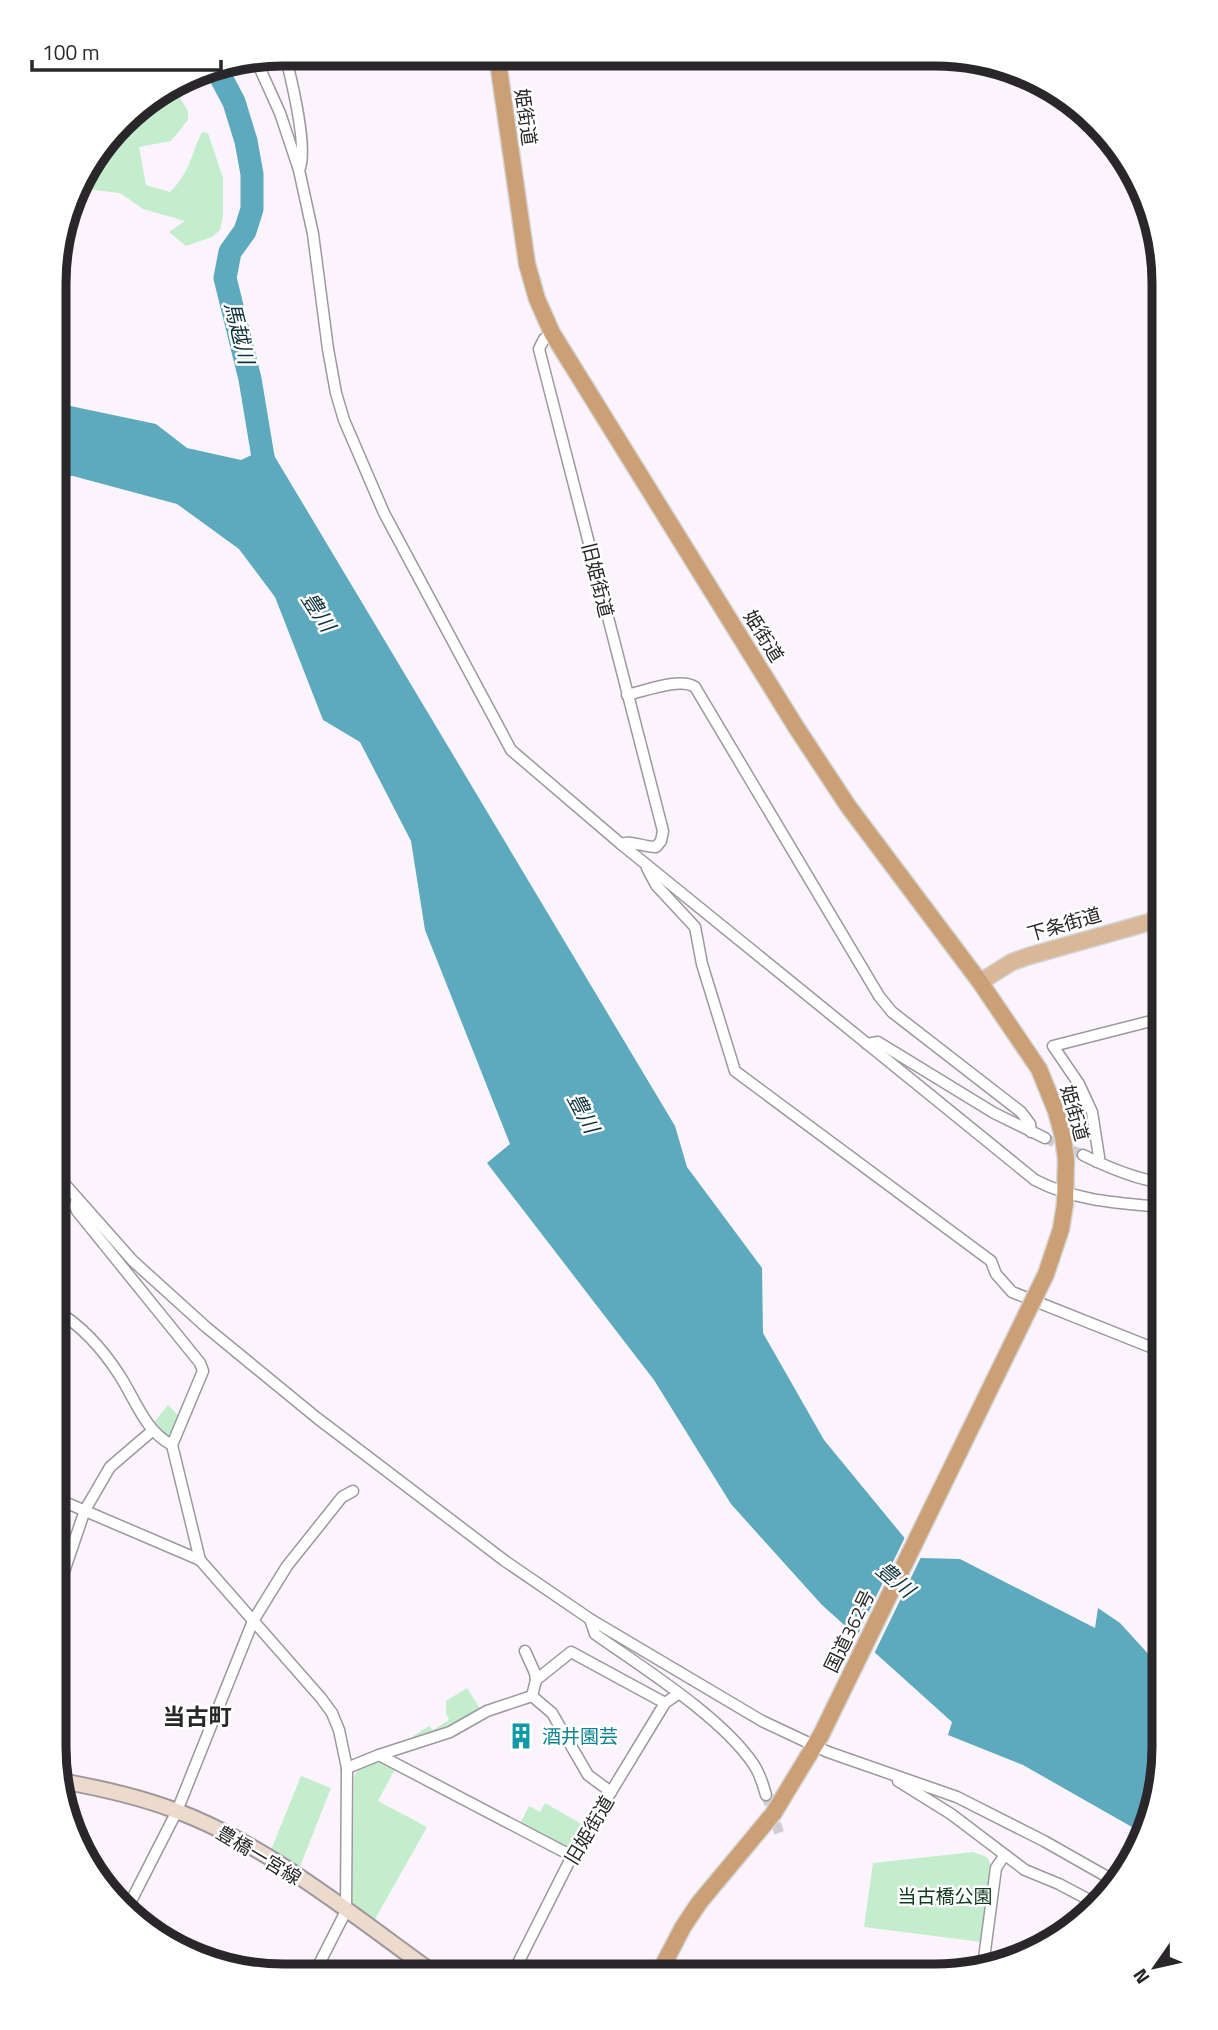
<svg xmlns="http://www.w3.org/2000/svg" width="1218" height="2030" font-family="'Titillium Web','Noto Sans JP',sans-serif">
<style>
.green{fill:#c4edcd}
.water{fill:#5da9bd}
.pier{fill:#fbf4fc}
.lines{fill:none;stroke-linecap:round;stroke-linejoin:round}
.river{stroke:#5da9bd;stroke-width:23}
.minor-tunnel{stroke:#d1cbd2;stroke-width:10;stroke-dasharray:10 5;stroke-linecap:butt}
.minor-casing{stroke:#9d979e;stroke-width:13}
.secondary-casing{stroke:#9d979e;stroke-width:18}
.primary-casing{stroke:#d4d4d4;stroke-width:19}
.trunk-casing{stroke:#d4d4d4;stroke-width:19}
.minor{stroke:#fff;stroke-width:10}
.secondary{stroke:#ecdbcc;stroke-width:14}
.primary{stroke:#d8b898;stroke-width:16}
.trunk{stroke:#cba076;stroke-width:16}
.trunk-bridge-casing{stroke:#d4d4d4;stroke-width:19;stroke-linecap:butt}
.trunk-bridge{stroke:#cba076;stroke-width:16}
.labels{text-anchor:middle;stroke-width:5;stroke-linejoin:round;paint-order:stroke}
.street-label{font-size:19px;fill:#29272a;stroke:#fff}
.culture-label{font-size:19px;fill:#0d838f;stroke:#fff;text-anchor:start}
.park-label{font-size:19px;fill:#113a1f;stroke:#fff}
.water-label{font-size:21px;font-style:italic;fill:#0e333c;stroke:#fff}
.quarter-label{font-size:23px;font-weight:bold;fill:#29272a;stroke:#fff}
.rim{fill:none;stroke:#29272a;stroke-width:9}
</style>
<rect width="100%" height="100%" fill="#fbf4fc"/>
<g class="green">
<path d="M173 86 188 111V120L171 141 139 147 146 185 170 192C191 171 190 156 202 132L208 133 223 178V216L220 230 212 237 186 246 169 232 185 221 143 209 120 193 76 188 88 169 97 173 106 157 103 149 132 111Z"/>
<polygon points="168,1405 180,1417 171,1435 166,1436 155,1421"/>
<polygon points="467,1688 481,1710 448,1729 414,1740 413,1736 429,1726 433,1730 449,1720 446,1713 446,1701"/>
<polygon points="379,1761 395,1769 378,1801 427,1827 374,1921 352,1906 354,1776 357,1771"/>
<polygon points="301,1776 331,1788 299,1869 271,1850"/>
<polygon points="545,1803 583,1825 568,1849 520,1824 529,1806 540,1812"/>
<polygon points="973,1852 987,1857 991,1865 981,1942 864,1927 873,1863"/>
</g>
<polygon class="water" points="56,403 156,424 187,448 241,460 269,447 675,1126 687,1167 762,1268 763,1333 824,1440 921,1558 960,1559 1095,1628 1098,1608 1120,1623 1163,1670 1163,1762 1146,1835 1023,1765 948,1735 952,1722 822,1605 731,1504 654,1380 487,1163 510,1144 425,930 411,841 360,742 323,720 275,597 239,549 177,504 73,476 56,477"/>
<polygon class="pier" points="906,1535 922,1555 873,1656 855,1640"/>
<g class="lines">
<polyline class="river" points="216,68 234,102 246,141 252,174 252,209 245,231 230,252 225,278 250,379 267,481"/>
<g class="minor-tunnel">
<polyline points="1045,1138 1083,1155"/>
<polyline points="766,1795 780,1835"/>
</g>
<g class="minor-casing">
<g id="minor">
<path d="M285 54C291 78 309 150 299 170"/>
<path d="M256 60 280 113 299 170 313 234 328 349 336 393 344 420 384 513 511 750 621 844 1035 1180C1075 1201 1119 1203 1163 1207"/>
<path d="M552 333 544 339 539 349 663 831 661 841 656 847C642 847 633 840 621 844"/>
<path d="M627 695C645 691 680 677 695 687L879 996 892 1012 1021 1112 1030 1124 1031 1132"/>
<polyline points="647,868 656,885 695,927 702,964 735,1071 991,1261 996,1274 1012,1292 1163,1352"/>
<polyline points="867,1044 878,1042 994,1113 1045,1138"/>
<path d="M1083 1155C1107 1167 1136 1179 1163 1183"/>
<polyline points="1097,1162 1099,1157 1092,1112 1079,1084 1053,1046 1163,1018"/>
<polyline points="55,1173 133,1261 206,1327 317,1418 505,1561 590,1619 762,1721 828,1752 957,1797 1044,1841 1118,1883"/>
<polyline points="77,1198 75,1206 77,1211 200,1363 203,1371 172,1445 200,1560 321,1698 332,1713 339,1730 347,1768 346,1911 314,1974"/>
<path d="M55 1310C81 1325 104 1351 120 1376 136 1401 145 1431 172 1445"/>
<polyline points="55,1498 200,1560"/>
<polyline points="54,1601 85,1510 110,1467 152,1431"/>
<path d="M590 1619 595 1634C643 1668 722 1717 754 1765 760 1774 763 1784 766 1795"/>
<polyline points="525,1651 535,1673 536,1680 532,1696 552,1713 588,1775 611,1792"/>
<polyline points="536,1680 571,1652 665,1703"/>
<polyline points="379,1755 572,1856"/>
<polyline points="347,1768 379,1755 450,1732 487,1711 532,1696"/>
<polyline points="898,1781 951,1814 1025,1870 1059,1884 1095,1903"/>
<polyline points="128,1907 177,1811 253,1621 287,1566 342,1497 353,1491"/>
<polyline points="983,1966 996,1868 1004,1856"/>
<polyline points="512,1975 572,1856 665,1703 678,1694"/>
</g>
</g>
<g class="secondary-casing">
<path id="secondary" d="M61 1781C100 1788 137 1796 174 1810 265 1843 357 1918 435 1974"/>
</g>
<g class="primary-casing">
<polyline id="primary" points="980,982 1012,962 1029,956 1164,918"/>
</g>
<g class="trunk-casing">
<g id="trunk">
<polyline points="497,55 527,264 537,299 552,333 796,727 848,806 980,982 1039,1069 1056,1111 1063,1137 1066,1159 1065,1204"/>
<polyline points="658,1975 683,1927 699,1903 773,1814 821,1735"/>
</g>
</g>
<use href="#minor" class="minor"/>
<use href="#secondary" class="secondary"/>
<use href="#primary" class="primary"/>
<use href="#trunk" class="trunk"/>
<g class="trunk-bridge-casing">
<polyline id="trunk-bridge" points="821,1735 1046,1274 1061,1229 1065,1204"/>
</g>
<use href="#trunk-bridge" class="trunk-bridge"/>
</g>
<defs>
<g id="building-bare" transform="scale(2.1)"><path d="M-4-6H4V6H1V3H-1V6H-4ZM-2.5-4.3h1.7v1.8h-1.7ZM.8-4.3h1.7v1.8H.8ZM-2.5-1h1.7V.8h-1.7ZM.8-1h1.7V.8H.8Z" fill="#0f9aa8" stroke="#fff" stroke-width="2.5" paint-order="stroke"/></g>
</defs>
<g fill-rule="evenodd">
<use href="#building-bare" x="521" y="1736"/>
</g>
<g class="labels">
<g class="street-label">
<text transform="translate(526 117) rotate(82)" y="7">姫街道</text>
<text transform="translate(598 580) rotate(76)" y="7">旧姫街道</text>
<text transform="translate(764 636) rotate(58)" y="7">姫街道</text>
<text transform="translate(1064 924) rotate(-16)" y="7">下条街道</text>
<text transform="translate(1075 1113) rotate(74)" y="7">姫街道</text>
<text transform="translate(849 1631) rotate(-64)" y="7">国道362号</text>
<text transform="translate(589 1830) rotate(-59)" y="7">旧姫街道</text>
<text transform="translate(259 1855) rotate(31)" y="7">豊橋一宮線</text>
</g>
<g class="culture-label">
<text x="542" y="1743">酒井園芸</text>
</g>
<g class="park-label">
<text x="945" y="1903">当古橋公園</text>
</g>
<g class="water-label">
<text transform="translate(239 333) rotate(76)" y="7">馬越川</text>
<text transform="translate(318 612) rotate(57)" y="7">豊川</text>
<text transform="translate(583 1113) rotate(62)" y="7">豊川</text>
<text transform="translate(895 1580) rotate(40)" y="7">豊川</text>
</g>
<g class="quarter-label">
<text x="197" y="1725">当古町</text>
</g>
</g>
<path d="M0 0H1218V2030H0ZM283 66H935A217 217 0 0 1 1152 283V1747A217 217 0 0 1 935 1964H283A217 217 0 0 1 66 1747V283A217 217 0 0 1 283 66Z" fill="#fff" fill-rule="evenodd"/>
<path class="rim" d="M283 66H935A217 217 0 0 1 1152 283V1747A217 217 0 0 1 935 1964H283A217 217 0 0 1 66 1747V283A217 217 0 0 1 283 66Z"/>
<g transform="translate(1155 1967) rotate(236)" stroke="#ffffff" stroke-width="5" paint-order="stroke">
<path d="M0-5L12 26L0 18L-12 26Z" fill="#29272a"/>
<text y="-10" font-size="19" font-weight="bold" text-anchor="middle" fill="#29272a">N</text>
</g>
<path d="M32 60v10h189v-10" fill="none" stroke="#29272a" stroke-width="3.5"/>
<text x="42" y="60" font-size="21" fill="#29272a" stroke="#ffffff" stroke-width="5" paint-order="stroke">100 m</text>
</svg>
